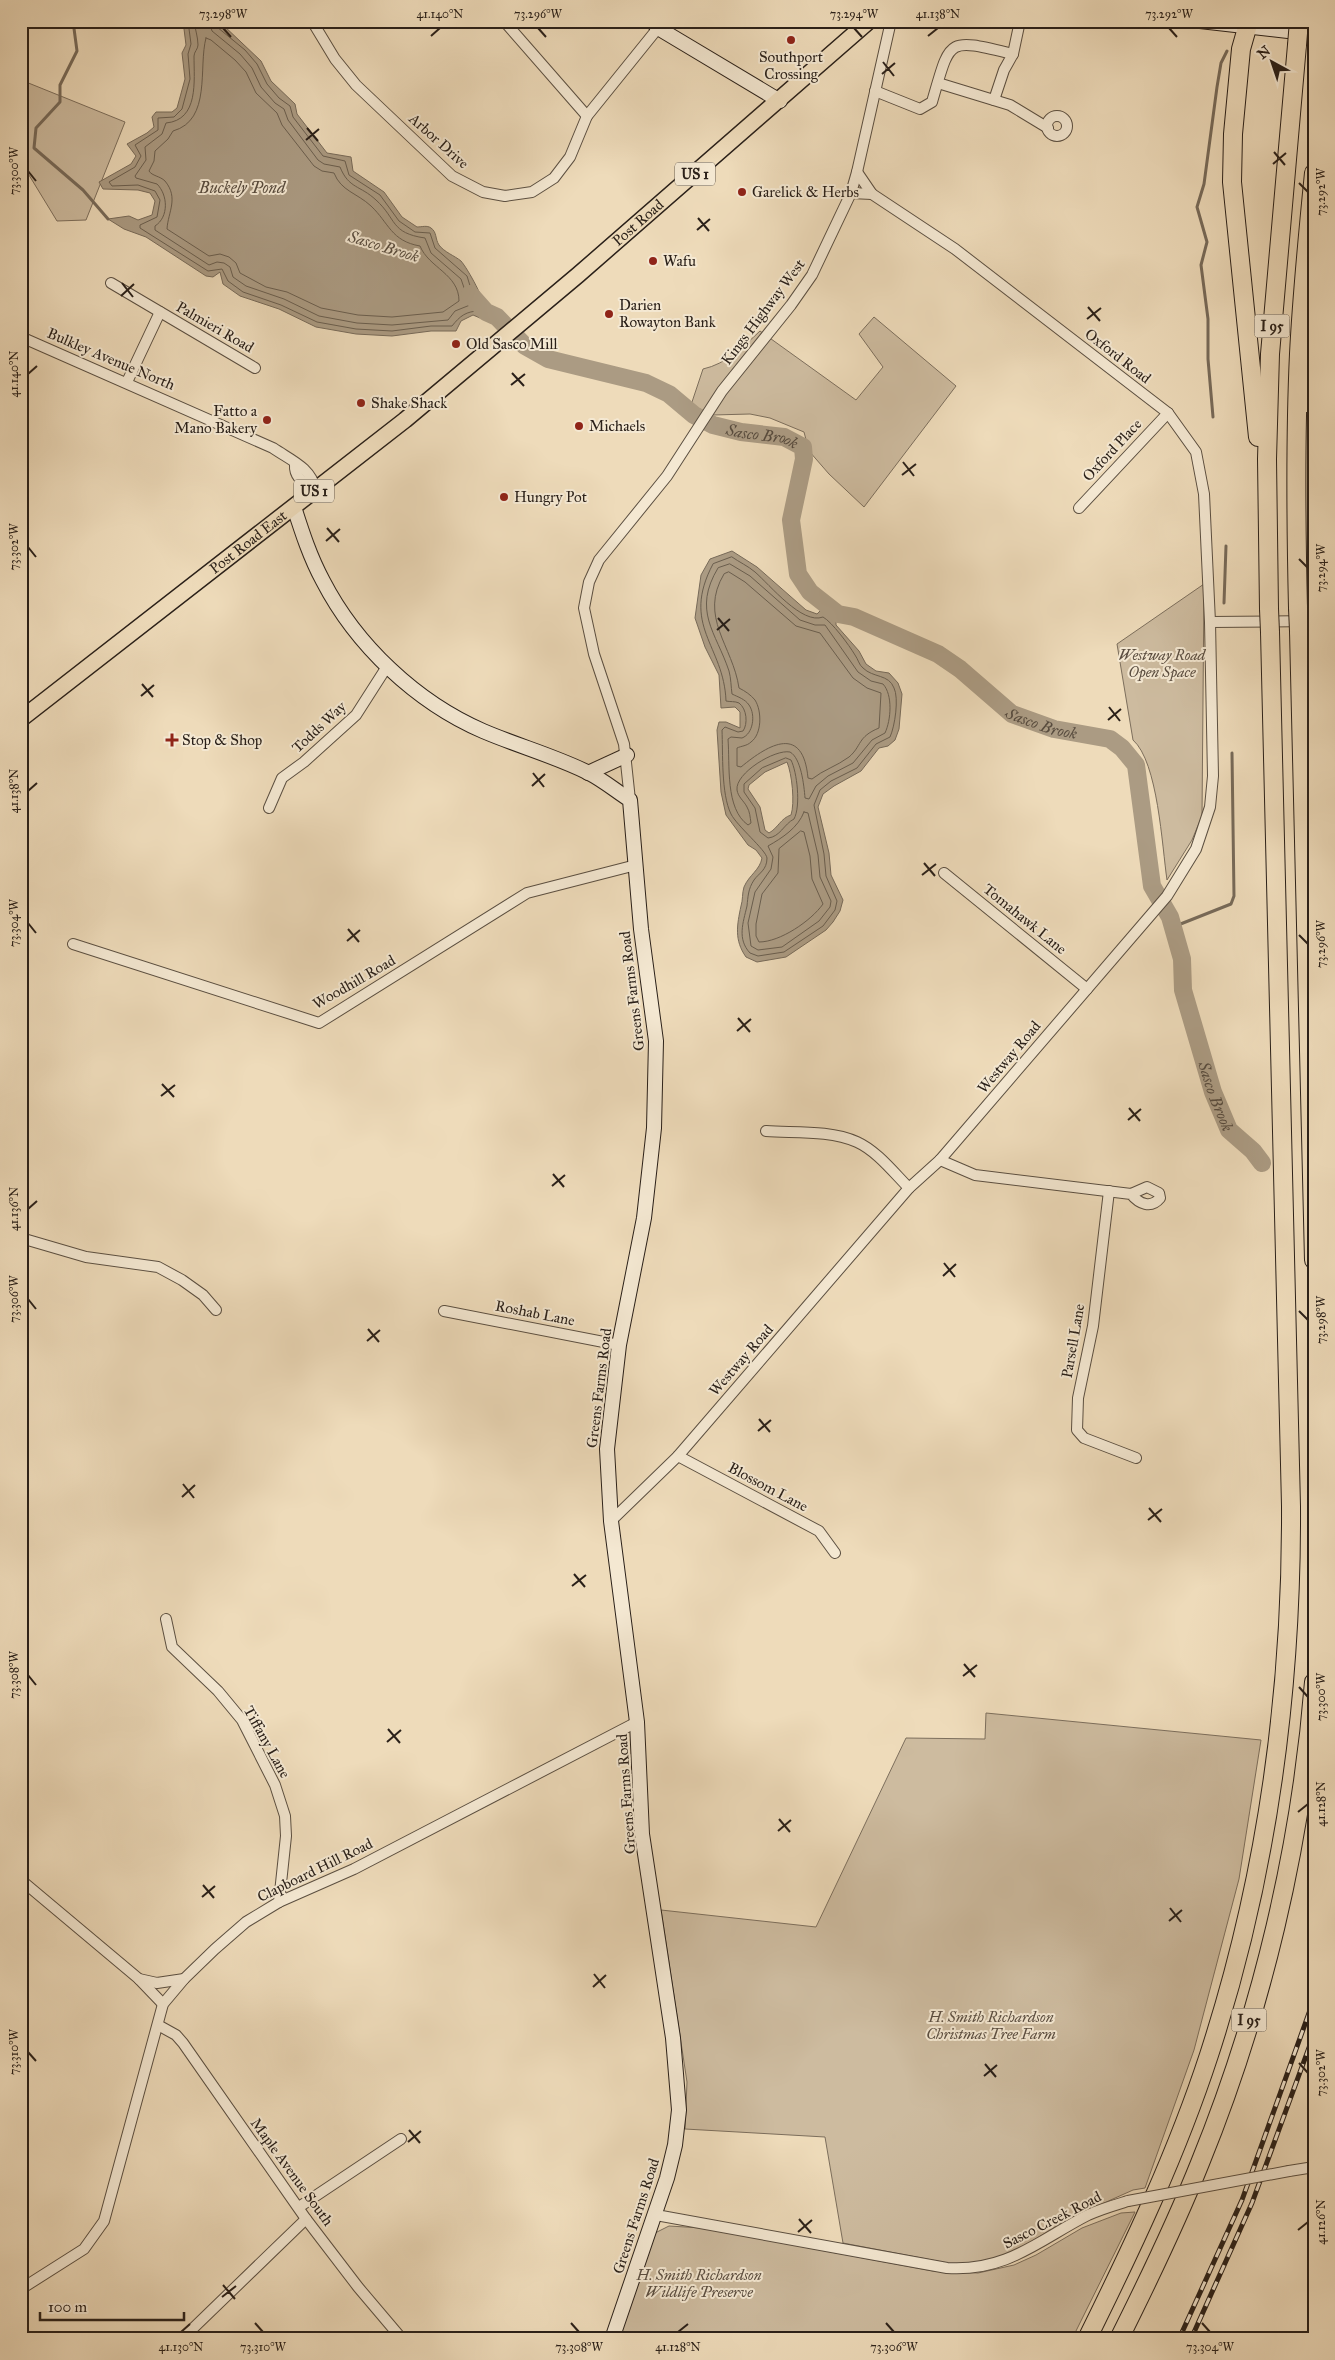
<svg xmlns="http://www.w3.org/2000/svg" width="1335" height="2360" font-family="'IM FELL Great Primer',serif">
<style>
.green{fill:#cdbb9f;stroke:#7c6e5c}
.water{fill:#ab9b83;stroke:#776a59;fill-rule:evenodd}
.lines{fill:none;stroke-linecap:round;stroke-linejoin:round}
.shore{stroke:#6a5e4e;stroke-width:1}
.stream{stroke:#776a59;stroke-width:3}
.river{stroke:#ab9b83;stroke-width:18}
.street-casing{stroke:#5b4f41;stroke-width:12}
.secondary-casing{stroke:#2a2019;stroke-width:16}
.primary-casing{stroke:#2a2019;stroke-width:18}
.highway-casing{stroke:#2a2019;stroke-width:20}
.street{stroke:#f4e8d2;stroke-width:10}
.secondary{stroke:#f4e8d2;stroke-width:14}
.primary{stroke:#eedbba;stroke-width:15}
.highway{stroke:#eedbba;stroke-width:18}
.rail-casing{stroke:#2a2019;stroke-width:5}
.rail{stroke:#f4e8d2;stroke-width:3;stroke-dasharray:9;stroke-linecap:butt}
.street-bridge-casing{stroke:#5b4f41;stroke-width:12;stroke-linecap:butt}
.highway-bridge-casing{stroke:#2a2019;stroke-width:20;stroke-linecap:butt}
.street-bridge{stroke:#f4e8d2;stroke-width:10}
.highway-bridge{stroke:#eedbba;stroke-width:18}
.ticks{fill:none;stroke:#2a2019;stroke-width:2}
.poi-dot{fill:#8f2418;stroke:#f4e8d2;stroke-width:2}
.labels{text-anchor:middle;stroke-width:4;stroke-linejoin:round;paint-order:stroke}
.shield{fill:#f4e8d2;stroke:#675c50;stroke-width:1}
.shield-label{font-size:14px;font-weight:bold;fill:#2a2019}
.poi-label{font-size:15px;fill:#2a2019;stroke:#f4e8d2;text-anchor:start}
.street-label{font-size:15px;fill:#2a2019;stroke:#f4e8d2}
.park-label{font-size:15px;font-style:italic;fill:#5b4e41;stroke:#f4e8d2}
.water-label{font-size:16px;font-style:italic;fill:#574b3e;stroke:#f4e8d2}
.neatline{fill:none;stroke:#2a2019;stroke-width:2}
.ticks-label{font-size:12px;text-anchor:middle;fill:#2a2019}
</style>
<rect width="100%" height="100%" fill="#eedbba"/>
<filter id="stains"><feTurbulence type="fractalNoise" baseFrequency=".004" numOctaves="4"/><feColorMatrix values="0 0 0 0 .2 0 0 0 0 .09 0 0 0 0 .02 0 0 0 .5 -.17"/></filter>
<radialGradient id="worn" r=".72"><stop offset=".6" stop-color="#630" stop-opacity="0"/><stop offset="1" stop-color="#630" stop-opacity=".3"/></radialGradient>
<g class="green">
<polygon points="21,80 125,122 86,220 57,221 21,162"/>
<path d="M874 317 956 386 864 507 829 474 809 451 804 432 770 418 750 414 713 415 691 405 703 369C726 364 743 347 760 331L856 400 883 367 859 334Z"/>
<path d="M1204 584 1202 816 1192 840 1167 880C1162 846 1158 762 1133 740L1117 644Z"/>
<polygon points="986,1713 1261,1740 1239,1879 1194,2050 1145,2188 1133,2190 1066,2220 1018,2250 1002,2257 974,2264 958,2265 843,2243 825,2137 685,2129 687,2082 661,1910 816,1927 906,1738 985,1739"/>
<polygon points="1135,2212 1072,2339 618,2339 655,2233 669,2226 702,2228 933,2271 978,2273 1014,2265 1036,2255 1082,2228 1121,2213"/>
</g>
<g class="water">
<path d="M183 21 222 24 261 61 271 81 295 104 297 114 327 153 351 157 353 171 384 192 402 217 417 227C422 227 427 225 431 228 437 232 435 239 439 245 444 252 455 256 461 261 468 269 486 302 486 312L480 318 473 315 461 321 456 331H431L392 336 356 334 316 327 279 309 240 296 223 284 220 272 213 277 206 276 146 237 124 229 108 219 129 216 138 220 152 215 155 201 150 193 138 190 103 189 99 182 131 164 136 156 127 144 147 133 154 127 152 117 156 112H172L177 108 185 79 182 53 186 45Z"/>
<path d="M732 551 757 567 806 610 817 614 821 610 836 620V625L859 651 866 664 876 671 889 673 898 683 902 694 899 729 895 740 888 746 879 748 861 771 834 786 823 794 818 807 829 853 831 875 843 900 840 911 833 922 826 930 786 957 757 962 746 957C734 940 737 925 741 906 743 900 742 893 744 887 749 875 760 870 762 858L756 850 748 845 726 815 721 792 717 730 719 722H726L740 728V712L735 707 721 708 719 675 705 647 695 618 701 575 710 559ZM787 762C792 774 795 803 791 815 781 818 778 828 769 833L765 830 760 807 748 789 749 785 765 772Z"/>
</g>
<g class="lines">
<g class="shore">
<path d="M188 21 191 44 188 54 190 79 182 109 174 117 158 118V130L135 145 141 156 135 167 109 182 112 186 138 185 155 191 160 200 157 217 140 225V228L208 271 222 269 228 281 243 292 281 305 317 322 356 329 392 331 431 326H452C460 316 466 311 480 311L481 308 471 289 467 276 435 248 430 233 415 232 399 221 380 195 349 175 345 161 323 156 293 117 290 106 279 98 267 84 257 64 245 50 217 27 215 21"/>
<path d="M194 21C195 29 198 37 198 45 198 49 194 52 194 56 194 81 199 120 166 123L162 134 145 147 146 160 135 176 136 178 157 184C168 195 169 217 155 226V230L209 265 217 262 224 263 230 267 233 277 246 286 284 299 319 316 357 323 392 325 448 320 455 311 470 305 461 279 431 253 425 238C390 233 397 219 376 200 360 185 349 189 340 167L324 164 318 160 288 120 284 109 275 103 261 87 252 68 240 54 212 31 209 21"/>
<path d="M206 38 211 40 235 60 246 72 256 93 277 113 282 125 314 166 322 171 334 173C341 191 357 193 371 206 389 223 391 241 420 246 429 268 459 274 459 301L443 312 392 317 358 315 321 308 287 292 266 287 240 273 236 263 229 257 220 254 209 256 167 229C168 212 179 198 165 181 160 176 152 176 149 171L154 161 155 151 168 139 173 131C212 120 198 67 206 38Z"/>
<path d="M732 557C739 562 748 566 755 572 770 585 802 625 823 617 832 622 849 645 855 655 858 659 859 665 863 668 873 678 889 674 894 688 899 698 895 726 890 737L876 744 857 768 831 781 820 790 814 805 824 854 826 876 837 901 835 910 823 926 784 952 758 956 750 953C737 939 743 923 747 906 748 897 748 889 754 880 759 873 767 870 767 858 766 850 737 826 731 814 721 794 723 753 722 730L725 727 738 732 743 731C748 724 747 709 739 703 735 701 730 702 726 701 724 645 680 626 713 564Z"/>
<path d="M730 564 750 576 800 620 815 625H825L858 672 871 681 883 684C893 695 891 720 885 733L872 740 853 763 828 776 816 786 809 799 805 798C804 785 801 758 790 752 775 749 735 773 737 790 738 797 744 801 747 807 750 812 750 817 751 823L748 825C725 809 730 764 728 739L731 737 742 738C753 734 756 715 749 705 745 699 738 697 732 694 731 687 731 678 729 671 716 632 692 611 718 568Z"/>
<path d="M729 572 745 582 796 626 820 633 853 678 867 688 881 693 879 728C857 737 862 746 849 757 837 766 823 770 812 779L808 778C803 725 770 743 741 767L737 766V748C741 746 747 746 751 742 762 734 762 711 755 700 751 695 745 691 739 688 733 646 698 617 724 574Z"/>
<path d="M786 758 791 760C797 772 801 806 794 819 784 824 780 837 768 838L760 832 755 808 744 792V784L762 768Z"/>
<path d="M804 812 808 813 818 855 820 877 831 901 830 907 819 921 782 947 758 950 751 946 748 923 755 892 771 869 773 857 768 846C782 838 798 828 804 812Z"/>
<path d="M801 831 804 832 810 856 812 879 823 904C811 921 780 942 759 942L756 936V924L762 894 778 873 779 849Z"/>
</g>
<g class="stream">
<polyline points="73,21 77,51 60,85 60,102 36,128 34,148 83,190 108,219"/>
<polyline points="1213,417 1208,359 1208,319 1201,265 1207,242 1197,207 1204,184 1217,87 1221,63 1227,51"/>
<polyline points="1224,603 1226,546"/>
<polyline points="1173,927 1231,904 1234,896 1232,753"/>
</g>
<path class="river" id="s1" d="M470 294 486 312 497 317 525 346 548 359 646 383 669 394 694 415 713 425 741 432 784 437 803 447 804 459 791 520 798 574 810 592 838 614 854 617 938 654 960 669 1012 714 1054 729 1110 739 1122 748 1136 765 1152 886 1170 917 1182 959 1183 990 1213 1092 1229 1130 1253 1151 1262 1163"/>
<g class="street-casing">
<g id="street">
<polyline points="312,21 335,59 356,85 452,176 483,192 505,196 532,192 554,178 570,157 587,116 658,28"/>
<polyline points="504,21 587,116"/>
<polyline points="938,83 1010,105 1048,128"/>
<path d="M875 91 920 109 932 102C951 37 946 38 1013 54"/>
<polyline points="994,100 1004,70 1013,54 1020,21"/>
<circle cx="1057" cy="126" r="10"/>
<polyline points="857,172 872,194"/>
<polyline points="111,283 255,368"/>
<path d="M21 337 273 448C292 461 310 467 316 490"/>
<polyline points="127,382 160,312"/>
<path d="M295 465C294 477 305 485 316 490"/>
<polyline points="1079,508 1168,413"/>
<polyline points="1210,622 1314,621"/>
<polyline points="630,800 624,744 594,654 584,608 589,582 599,560 667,476 722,391 791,305 812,275 851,193 857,172 891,21"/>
<polyline points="269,808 282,778 304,762 356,715 388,665"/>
<polyline points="944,873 1087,989"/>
<polyline points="73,944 319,1023 527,893 636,865"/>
<path d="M766 1131C795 1133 830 1130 857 1142 877 1151 894 1173 909 1188"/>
<path d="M940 1160 975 1175 1131 1194 1147 1187 1159 1193 1160 1198C1151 1209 1139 1204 1131 1194"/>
<polyline points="1109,1191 1093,1326 1078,1398 1077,1430 1084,1438 1136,1458"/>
<polyline points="21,1238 86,1257 158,1267 182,1280 203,1295 216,1310"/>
<polyline points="444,1311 619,1345"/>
<polyline points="678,1456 819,1531 835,1553"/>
<polyline points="611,1521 678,1456 909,1188 940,1160 1167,896 1196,849 1210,807 1213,776 1210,622 1204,494 1196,452 1168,413 955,249 872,194 851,193"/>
<polyline points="166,1619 172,1647 218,1691 242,1720 275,1785 285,1816 286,1836 279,1902"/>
<polyline points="21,1880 139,1979 163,2004"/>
<polyline points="139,1979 157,1983 184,1979"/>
<polyline points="158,2025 176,2035 183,2043 306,2219 358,2287 402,2339"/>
<polyline points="1289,2171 1314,2167"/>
<polyline points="299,2207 401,2139"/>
<path d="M656 2215 947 2268C1007 2272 1039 2240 1088 2215 1101 2209 1115 2205 1128 2201"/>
<polyline points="21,2289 84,2249 104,2221 163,2004 184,1979 215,1949 246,1922 279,1902 354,1869 637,1722"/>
<polyline points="182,2339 306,2219"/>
</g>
</g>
<g class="secondary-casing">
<g id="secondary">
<polyline points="652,21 658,28 780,101"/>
<polyline points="1200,21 1314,34"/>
<path d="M294 507C302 532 310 557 323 581 356 645 416 702 483 731 518 746 555 756 589 773 603 780 616 791 630 800L641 929 656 1041 654 1128 644 1218 619 1345 607 1449 611 1521 637 1722 642 1834 673 2038 679 2110 675 2145 667 2178 612 2339"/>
<polyline points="588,773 627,755"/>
</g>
</g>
<g class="primary-casing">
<g id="primary">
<path id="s2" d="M21 719 405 420 578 275 869 21"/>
</g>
</g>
<g class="highway-casing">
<g id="highway">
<polyline points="1247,28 1241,49 1233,134 1232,182 1258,437"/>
<polyline points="1307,403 1314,353"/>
<path d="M1298 608C1296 524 1295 439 1299 354 1302 294 1308 233 1314 173"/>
<polyline points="1269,609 1267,459 1270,354 1297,45"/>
<polyline points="1299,631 1314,1260"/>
<path d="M1087 2339C1133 2246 1177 2153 1209 2055 1267 1877 1292 1692 1291 1506L1270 632"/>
<path d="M1119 2339C1148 2281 1176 2223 1200 2163 1262 2011 1301 1846 1314 1682"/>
</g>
</g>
<use href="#street" class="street"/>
<use href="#secondary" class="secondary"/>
<use href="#primary" class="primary"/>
<use href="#highway" class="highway"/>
<g class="rail-casing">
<g id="rail">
<polyline points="1179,2339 1242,2200 1314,1999"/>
<polyline points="1191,2339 1252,2203 1314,2034"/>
</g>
</g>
<use href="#rail" class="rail"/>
<g class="street-bridge-casing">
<polyline id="street-bridge" points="1128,2201 1289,2171"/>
</g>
<g class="highway-bridge-casing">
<g id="highway-bridge">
<polyline points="1297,45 1299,21"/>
<polyline points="1298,608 1299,631"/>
<polyline points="1269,609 1270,632"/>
</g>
</g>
<use href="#street-bridge" class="street-bridge"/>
<use href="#highway-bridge" class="highway-bridge"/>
</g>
<path class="ticks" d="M223 28 231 37M538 28 546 37M854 28 862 37M1169 28 1177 37M431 36 440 28M928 36 938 28M883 62 894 76M882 74 895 63M307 128 318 141M306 140 319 129M1274 152 1285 165M1273 164 1286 153M28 171 36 181M1299 183 1308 192M698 218 709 231M697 230 710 219M122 283 133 297M121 296 134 284M1088 307 1100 321M1087 319 1101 308M512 373 524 386M28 374 37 366M511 385 525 374M903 462 914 476M902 475 916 464M327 528 339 542M326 541 340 529M28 547 36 557M1299 559 1308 568M718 618 729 631M717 630 730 619M142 684 153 697M141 696 154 685M1109 707 1120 721M1108 720 1121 709M533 773 544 787M532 786 545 774M28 791 37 783M924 863 935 876M922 875 936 864M28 923 36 933M348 929 359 942M1299 935 1308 944M347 941 360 930M738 1018 750 1032M737 1031 751 1019M162 1084 174 1097M161 1096 175 1085M1129 1108 1140 1121M1128 1120 1141 1109M553 1174 564 1187M552 1186 565 1175M28 1209 37 1201M944 1263 955 1277M943 1276 956 1264M28 1299 36 1309M1299 1311 1308 1320M368 1329 379 1342M367 1341 380 1330M759 1419 770 1432M758 1431 771 1420M183 1484 194 1498M182 1497 195 1485M1149 1508 1161 1522M1148 1520 1162 1509M574 1574 585 1587M572 1586 586 1575M964 1664 975 1677M28 1675 36 1685M963 1676 977 1665M1299 1687 1308 1697M388 1729 400 1743M387 1742 401 1730M1298 1812 1308 1804M779 1819 790 1832M778 1831 791 1820M203 1885 214 1898M202 1897 215 1886M1170 1908 1181 1922M1169 1921 1182 1910M594 1974 605 1988M593 1987 606 1975M28 2052 36 2061M1299 2063 1308 2073M985 2064 996 2077M984 2076 997 2065M409 2130 420 2143M408 2142 421 2131M799 2219 811 2233M1298 2230 1308 2222M798 2232 812 2220M223 2285 235 2299M222 2297 236 2286M255 2323 263 2332M571 2323 579 2332M886 2323 894 2332M1202 2323 1210 2332M181 2332 190 2324M678 2332 688 2324"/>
<g class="poi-dot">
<circle cx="791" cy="40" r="5"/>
<circle cx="742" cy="192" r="5"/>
<circle cx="653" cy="261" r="5"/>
<circle cx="609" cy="314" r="5"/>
<circle cx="456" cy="344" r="5"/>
<circle cx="361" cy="403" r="5"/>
<circle cx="267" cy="420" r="5"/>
<circle cx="579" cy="426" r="5"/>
<circle cx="504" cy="497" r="5"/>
<path d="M169.5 732.5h5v5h5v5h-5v5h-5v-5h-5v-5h5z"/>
</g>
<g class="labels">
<g class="shield">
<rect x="675" y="162.5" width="40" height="23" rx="4"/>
<rect x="1254.5" y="314.5" width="35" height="23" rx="4"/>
<rect x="294" y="479.5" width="40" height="23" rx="4"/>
<rect x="1231.5" y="2008.5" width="35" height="23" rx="4"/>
</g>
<g class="shield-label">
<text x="695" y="179">US 1</text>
<text x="1272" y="331">I 95</text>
<text x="314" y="496">US 1</text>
<text x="1249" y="2025">I 95</text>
</g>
<g class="poi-label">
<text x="791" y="62" text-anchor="middle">Southport<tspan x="791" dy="17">Crossing</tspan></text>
<text x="752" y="197">Garelick &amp; Herbs</text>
<text x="663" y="266">Wafu</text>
<text x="619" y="310">Darien<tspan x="619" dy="17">Rowayton Bank</tspan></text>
<text x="466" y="349">Old Sasco Mill</text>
<text x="371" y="408">Shake Shack</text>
<text x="257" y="416" text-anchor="end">Fatto a<tspan x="257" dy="17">Mano Bakery</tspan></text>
<text x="589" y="431">Michaels</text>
<text x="514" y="502">Hungry Pot</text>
<text x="182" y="745">Stop &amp; Shop</text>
</g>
<g class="street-label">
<text transform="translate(439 141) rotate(42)" y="5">Arbor Drive</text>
<text dy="5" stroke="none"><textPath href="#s2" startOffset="792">Post Road</textPath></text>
<text transform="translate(763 312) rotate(-53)" y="5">Kings Highway West</text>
<text transform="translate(215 327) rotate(30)" y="5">Palmieri Road</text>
<text transform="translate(1118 356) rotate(38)" y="5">Oxford Road</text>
<text transform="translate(111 359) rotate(23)" y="5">Bulkley Avenue North</text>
<text transform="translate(1112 450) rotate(-47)" y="5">Oxford Place</text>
<text dy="5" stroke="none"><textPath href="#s2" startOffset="288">Post Road East</textPath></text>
<text transform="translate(319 727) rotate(-43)" y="5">Todds Way</text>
<text transform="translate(1025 919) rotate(39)" y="5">Tomahawk Lane</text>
<text transform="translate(354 982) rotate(-30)" y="5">Woodhill Road</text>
<text transform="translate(632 991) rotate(-97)" y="5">Greens Farms Road</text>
<text transform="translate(1009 1057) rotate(-50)" y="5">Westway Road</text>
<text transform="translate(535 1313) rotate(11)" y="5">Roshab Lane</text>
<text transform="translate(1073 1341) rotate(-80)" y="5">Parsell Lane</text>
<text transform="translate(741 1360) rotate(-49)" y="5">Westway Road</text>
<text transform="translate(599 1388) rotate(-83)" y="5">Greens Farms Road</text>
<text transform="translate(768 1487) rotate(28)" y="5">Blossom Lane</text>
<text transform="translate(267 1742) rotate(61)" y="5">Tiffany Lane</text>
<text transform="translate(626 1794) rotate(-94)" y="5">Greens Farms Road</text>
<text transform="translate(315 1870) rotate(-26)" y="5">Clapboard Hill Road</text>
<text transform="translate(292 2172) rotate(54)" y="5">Maple Avenue South</text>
<text transform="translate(636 2216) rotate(-72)" y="5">Greens Farms Road</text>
<text transform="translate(1052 2220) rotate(-27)" y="5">Sasco Creek Road</text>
</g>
<g class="park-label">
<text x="1162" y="660">Westway Road<tspan x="1162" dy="17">Open Space</tspan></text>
<text x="991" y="2022">H. Smith Richardson<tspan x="991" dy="17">Christmas Tree Farm</tspan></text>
<text x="699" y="2280">H. Smith Richardson<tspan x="699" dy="17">Wildlife Preserve</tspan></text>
</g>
<g class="water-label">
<text x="242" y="193">Buckely Pond</text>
<text transform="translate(384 246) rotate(17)" y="6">Sasco Brook</text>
<text dy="6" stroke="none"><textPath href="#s1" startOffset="334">Sasco Brook</textPath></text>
<text dy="6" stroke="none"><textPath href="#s1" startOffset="798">Sasco Brook</textPath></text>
<text dy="6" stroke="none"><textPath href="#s1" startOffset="1249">Sasco Brook</textPath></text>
</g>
</g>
<rect width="1335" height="2360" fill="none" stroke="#eedbba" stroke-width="55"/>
<g transform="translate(1272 62) rotate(320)" stroke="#f4e8d2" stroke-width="4" paint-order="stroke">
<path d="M0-4L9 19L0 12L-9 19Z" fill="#2a2019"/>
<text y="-8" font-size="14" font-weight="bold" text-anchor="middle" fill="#2a2019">N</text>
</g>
<path d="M40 2312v8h144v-8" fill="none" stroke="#2a2019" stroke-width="2.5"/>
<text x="48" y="2312" font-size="15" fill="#2a2019" stroke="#f4e8d2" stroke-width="4" paint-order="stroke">100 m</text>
<rect x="28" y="28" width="1280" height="2304" class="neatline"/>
<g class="ticks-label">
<text x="223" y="18">73.298°W</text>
<text x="440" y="18">41.140°N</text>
<text x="538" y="18">73.296°W</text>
<text x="854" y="18">73.294°W</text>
<text x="938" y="18">41.138°N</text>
<text x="1169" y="18">73.292°W</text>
<text transform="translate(14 171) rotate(-90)" y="4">73.300°W</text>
<text transform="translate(1321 192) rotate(-90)" y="4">73.292°W</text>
<text transform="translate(14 374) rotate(-90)" y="4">41.140°N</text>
<text transform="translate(14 547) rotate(-90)" y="4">73.302°W</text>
<text transform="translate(1321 568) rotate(-90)" y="4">73.294°W</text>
<text transform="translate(14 791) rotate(-90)" y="4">41.138°N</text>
<text transform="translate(14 923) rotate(-90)" y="4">73.304°W</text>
<text transform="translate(1321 944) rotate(-90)" y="4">73.296°W</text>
<text transform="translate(14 1209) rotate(-90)" y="4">41.136°N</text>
<text transform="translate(14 1299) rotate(-90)" y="4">73.306°W</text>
<text transform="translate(1321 1320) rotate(-90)" y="4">73.298°W</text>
<text transform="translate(14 1675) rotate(-90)" y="4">73.308°W</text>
<text transform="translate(1321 1697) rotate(-90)" y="4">73.300°W</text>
<text transform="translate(1321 1804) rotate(-90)" y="4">41.128°N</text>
<text transform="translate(14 2052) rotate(-90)" y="4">73.310°W</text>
<text transform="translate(1321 2073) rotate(-90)" y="4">73.302°W</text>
<text transform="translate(1321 2222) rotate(-90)" y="4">41.126°N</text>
<text x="181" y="2351">41.130°N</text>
<text x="263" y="2351">73.310°W</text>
<text x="579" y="2351">73.308°W</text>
<text x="678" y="2351">41.128°N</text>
<text x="894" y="2351">73.306°W</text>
<text x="1210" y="2351">73.304°W</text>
</g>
<rect width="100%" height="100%" filter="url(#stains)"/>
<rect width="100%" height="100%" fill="url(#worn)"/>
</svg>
